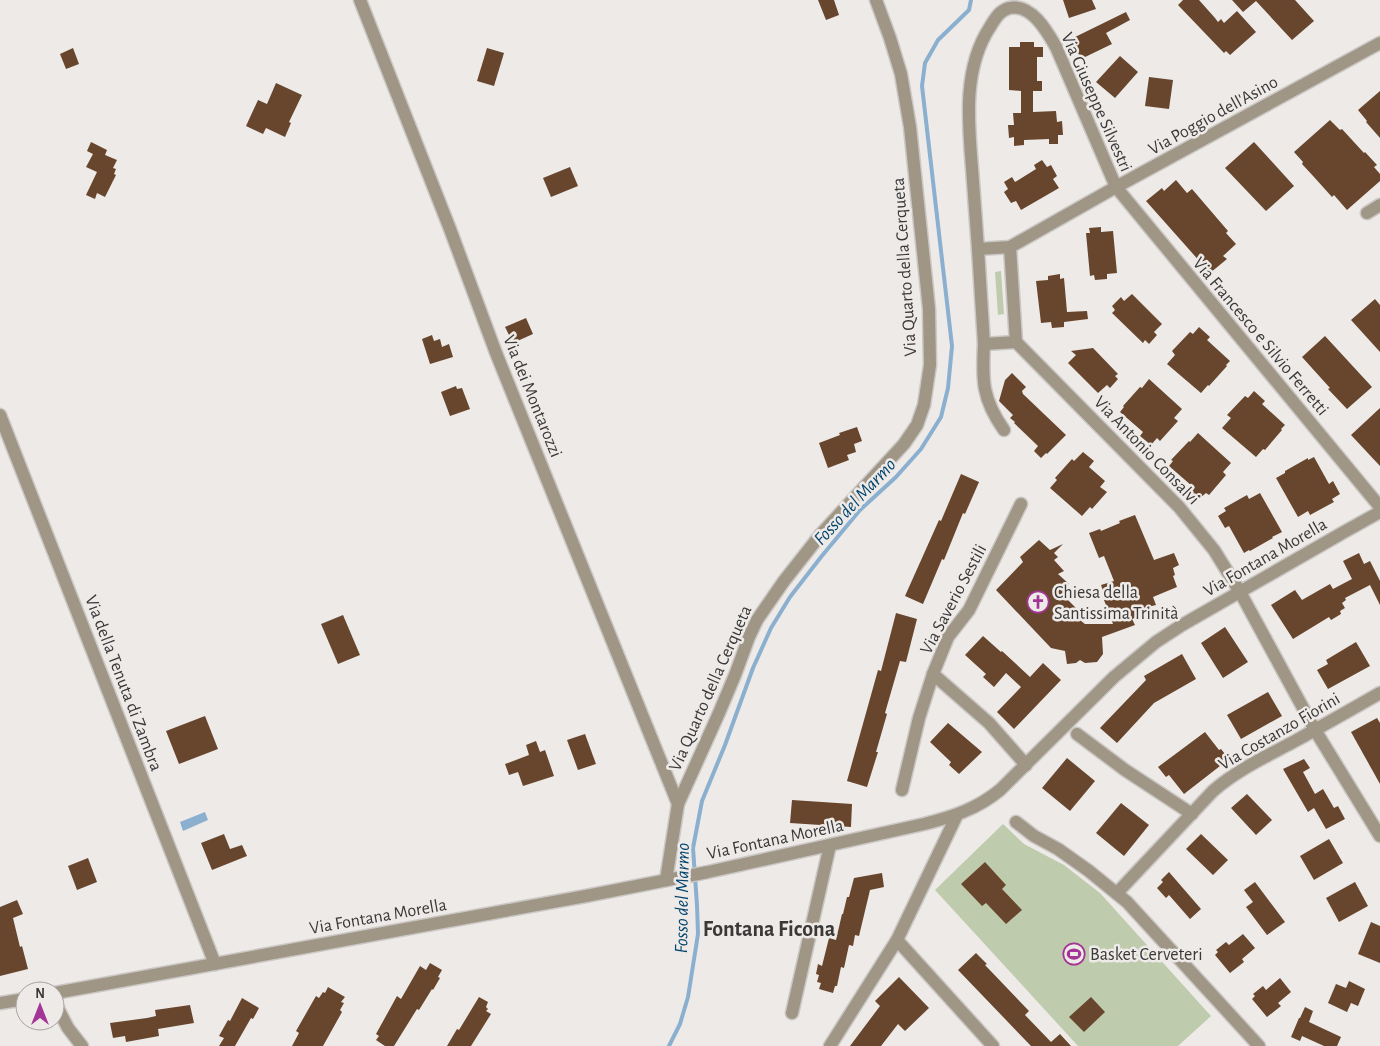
<svg xmlns="http://www.w3.org/2000/svg" width="1380" height="1046" font-family="'Alegreya Sans',sans-serif">
<style>
.green{fill:#becbac}
.water{fill:#8bb0cf}
.lines{fill:none;stroke-linecap:round;stroke-linejoin:round}
.stream{stroke:#8bb0cf;stroke-width:4}
.building{fill:#67462d}
.minor-casing{stroke:#cac7c5;stroke-width:15}
.minor{stroke:#a09685;stroke-width:12}
.labels{text-anchor:middle;stroke-width:5;stroke-linejoin:round;paint-order:stroke}
.street-label{font-size:18px;fill:#3a3938;stroke:#eeeae8}
.poi-label{font-size:18px;fill:#3a3938;stroke:#eeeae8;text-anchor:start}
.water-label{font-size:19px;font-style:italic;fill:#03446c;stroke:#eeeae8}
.district-label{font-size:22px;font-weight:bold;fill:#3a3938;stroke:#eeeae8}
</style>
<rect width="100%" height="100%" fill="#eeeae8"/>
<g class="green">
<polygon points="1001,271 1004,314 998,315 995,272"/>
<polygon points="1003,824 1024,844 1064,865 1100,893 1211,1016 1178,1046 1078,1046 935,890"/>
</g>
<polygon class="water" points="205,812 208,820 183,831 180,822"/>
<g class="lines">
<polyline class="stream" points="669,1046 680,1024 688,997 698,934 697,905 693,848 702,801 725,745 753,668 771,628 790,597 821,557 860,510 896,477 921,449 941,417 948,388 952,346 922,86 925,63 938,40 969,10 971,0"/>
</g>
<g class="building">
<polygon points="818,0 834,0 839,15 826,20"/>
<polygon points="1063,0 1092,0 1096,9 1069,18"/>
<polygon points="1183,0 1199,0 1215,18 1218,22 1221,19 1224,23 1237,11 1256,32 1230,55 1226,51 1224,53 1178,5"/>
<polygon points="1232,0 1295,0 1314,21 1292,40 1256,1 1243,12"/>
<polygon points="1126,12 1130,20 1106,33 1112,44 1081,59 1071,39"/>
<polygon points="1020,42 1034,42 1034,47 1043,47 1043,57 1037,57 1037,81 1042,81 1042,91 1033,91 1033,112 1056,111 1057,122 1062,121 1063,135 1058,135 1058,144 1049,144 1049,139 1024,140 1024,145 1014,146 1014,137 1009,138 1008,125 1014,125 1013,113 1021,113 1021,91 1009,90 1009,47 1020,47"/>
<polygon points="73,48 79,64 66,69 60,54"/>
<polygon points="487,48 504,53 494,86 477,81"/>
<polygon points="1120,56 1138,72 1115,98 1096,82"/>
<polygon points="1149,77 1173,80 1169,109 1145,106"/>
<polygon points="276,83 302,95 289,122 291,123 285,137 266,128 263,134 246,126 258,100 267,104"/>
<polygon points="1380,91 1380,138 1366,122 1367,121 1358,110"/>
<polygon points="1330,120 1340,130 1342,129 1364,153 1365,152 1377,165 1374,167 1380,174 1380,181 1347,210 1334,195 1332,197 1314,177 1302,164 1303,162 1294,152"/>
<polygon points="91,142 107,150 105,155 117,160 113,168 116,169 114,174 116,175 105,197 97,193 95,199 86,195 97,172 86,167 93,154 87,151"/>
<polygon points="1254,142 1294,186 1266,211 1225,168"/>
<polygon points="1042,160 1047,167 1051,165 1057,176 1053,179 1059,188 1021,210 1016,201 1011,203 1004,192 1008,189 1004,182 1012,177 1015,182 1036,169 1034,165"/>
<polygon points="570,167 578,186 551,197 543,178"/>
<polygon points="1176,180 1187,193 1192,189 1228,231 1226,233 1236,244 1223,256 1227,259 1210,273 1146,201 1162,188 1164,191"/>
<polygon points="1101,227 1101,232 1113,231 1117,273 1107,274 1107,279 1095,280 1094,275 1090,276 1086,233 1090,233 1089,228"/>
<polygon points="1060,274 1060,279 1064,278 1067,312 1087,311 1088,319 1064,322 1064,327 1052,328 1051,322 1041,323 1036,281 1048,280 1048,276"/>
<polygon points="1132,294 1162,324 1154,332 1157,335 1149,344 1145,340 1143,343 1112,313 1115,310 1112,306 1121,297 1124,301"/>
<polygon points="1375,299 1380,305 1380,352 1351,320"/>
<polygon points="526,318 533,334 513,343 505,327"/>
<polygon points="1199,327 1210,337 1207,340 1230,361 1226,365 1227,366 1209,386 1208,385 1201,393 1167,364 1175,355 1172,351 1190,332 1193,334"/>
<polygon points="432,335 434,341 440,339 442,347 449,344 453,357 430,364 422,339"/>
<polygon points="1325,336 1372,387 1347,409 1328,389 1330,388 1302,357"/>
<polygon points="1093,348 1118,374 1115,376 1118,379 1110,388 1107,385 1098,393 1068,363 1076,355 1071,351"/>
<polygon points="1012,373 1026,387 1022,391 1023,394 1066,435 1047,454 1046,453 1041,458 1034,451 1038,446 1014,423 1015,422 1010,418 1013,415 999,401 1005,380"/>
<polygon points="1149,379 1182,409 1174,418 1178,421 1160,441 1157,438 1151,445 1140,436 1143,432 1120,412 1124,407 1123,406 1140,387 1142,388"/>
<polygon points="456,386 457,389 462,388 470,409 450,416 441,392"/>
<polygon points="1254,391 1265,401 1262,404 1285,425 1281,429 1282,430 1265,450 1263,449 1256,457 1222,428 1231,418 1227,415 1245,396 1248,398"/>
<polygon points="1380,408 1380,466 1351,435"/>
<polygon points="857,427 862,441 854,444 856,452 847,455 849,460 828,468 819,443 840,435 839,433"/>
<polygon points="1198,433 1231,463 1223,472 1226,475 1209,495 1206,493 1199,499 1188,490 1192,486 1169,466 1173,461 1171,460 1189,441 1190,442"/>
<polygon points="1083,452 1094,461 1089,467 1105,481 1100,487 1107,492 1092,509 1090,507 1082,516 1050,488 1057,480 1055,478 1072,459 1074,461"/>
<polygon points="1314,457 1329,484 1333,481 1340,494 1332,499 1334,502 1310,515 1308,511 1298,517 1276,478 1285,473 1285,471 1308,458 1308,460"/>
<polygon points="961,474 979,482 965,514 963,513 944,560 942,559 923,604 905,596 939,520 941,521"/>
<polygon points="1260,493 1282,532 1272,537 1273,538 1250,551 1249,550 1244,553 1229,526 1225,528 1218,516 1226,511 1224,508 1247,495 1249,499"/>
<polygon points="1135,515 1154,560 1174,553 1179,565 1173,568 1175,575 1173,576 1177,587 1153,597 1156,605 1148,607 1150,612 1132,619 1135,625 1102,637 1103,654 1097,662 1085,663 1080,660 1076,663 1067,664 1065,651 1051,648 996,590 1023,562 1020,557 1039,540 1050,550 1063,544 1054,553 1058,557 1054,560 1064,571 1058,574 1069,584 1063,588 1072,596 1068,600 1077,609 1072,614 1085,624 1113,624 1104,600 1106,599 1101,585 1114,581 1104,556 1099,558 1089,533 1100,529 1101,531 1120,523 1119,521"/>
<polygon points="1359,553 1364,564 1370,561 1380,581 1380,605 1370,585 1345,598 1346,600 1342,603 1345,608 1340,611 1341,614 1331,620 1329,617 1293,639 1271,605 1295,590 1302,600 1330,584 1333,589 1352,579 1343,561"/>
<polygon points="896,613 917,619 906,662 900,661 885,713 887,714 876,752 878,752 867,787 847,781 878,670 881,671"/>
<polygon points="343,615 360,655 338,664 321,624"/>
<polygon points="1225,627 1248,662 1223,678 1201,643"/>
<polygon points="983,636 1001,652 1002,651 1030,677 1043,663 1061,680 1014,729 997,712 1021,687 1006,673 994,687 983,677 986,674 965,655"/>
<polygon points="1356,642 1370,666 1328,689 1317,670 1328,664 1326,660"/>
<polygon points="1182,654 1196,679 1154,703 1117,743 1100,728 1146,680 1144,676"/>
<polygon points="1268,692 1282,716 1241,739 1227,715"/>
<polygon points="205,716 218,749 179,764 166,731"/>
<polygon points="1377,718 1380,723 1380,784 1351,732"/>
<polygon points="948,723 982,752 959,774 949,765 951,762 930,742"/>
<polygon points="1205,732 1219,750 1221,749 1229,759 1184,794 1169,775 1166,777 1158,767"/>
<polygon points="585,734 596,764 578,770 567,740"/>
<polygon points="536,741 540,752 545,750 554,776 523,786 518,772 509,775 505,764 529,755 526,745"/>
<polygon points="1067,758 1095,781 1070,811 1042,788"/>
<polygon points="1304,759 1310,768 1303,772 1315,794 1323,789 1334,808 1338,806 1345,819 1326,829 1314,808 1308,812 1283,769"/>
<polygon points="1247,794 1272,820 1256,835 1231,808"/>
<polygon points="792,800 852,804 851,827 790,823"/>
<polygon points="1121,803 1149,825 1124,856 1096,833"/>
<polygon points="224,834 230,849 242,845 247,856 212,870 201,843"/>
<polygon points="1201,834 1228,860 1213,875 1186,849"/>
<polygon points="1329,839 1343,863 1314,880 1300,856"/>
<polygon points="88,858 97,882 77,890 68,866"/>
<polygon points="985,862 1006,885 1002,889 1022,910 1006,924 986,903 982,906 961,884"/>
<polygon points="1169,872 1201,909 1190,919 1169,895 1166,898 1157,888 1163,882 1161,880"/>
<polygon points="882,873 884,887 870,890 859,936 855,935 853,946 849,945 844,968 841,967 837,986 835,986 833,993 819,989 821,983 817,982 819,975 816,974 818,964 822,966 829,938 836,940 842,914 843,914 847,897 849,897 854,878"/>
<polygon points="1255,882 1285,922 1267,935 1246,907 1253,902 1244,890"/>
<polygon points="1355,882 1368,906 1339,922 1326,898"/>
<polygon points="17,900 23,914 13,918 20,947 22,946 28,969 0,976 0,907"/>
<polygon points="1371,922 1380,926 1380,963 1358,954"/>
<polygon points="1243,934 1255,948 1242,959 1244,962 1230,973 1215,955 1218,952 1216,950 1226,942 1229,945"/>
<polygon points="976,953 987,964 985,965 1029,1011 1025,1015 1051,1042 1060,1034 1071,1046 1031,1046 958,970"/>
<polygon points="430,963 442,970 438,977 440,978 433,990 432,989 419,1010 417,1009 394,1046 385,1046 376,1040 379,1036 376,1034 397,996 401,999 420,966 426,970"/>
<polygon points="899,977 929,1008 905,1031 898,1024 881,1046 850,1046 880,1006 875,1001"/>
<polygon points="1280,978 1291,992 1278,1003 1281,1006 1267,1017 1252,999 1255,996 1253,994 1263,986 1266,990"/>
<polygon points="1349,981 1365,989 1358,1006 1351,1003 1347,1012 1328,1003 1336,984 1346,988"/>
<polygon points="328,987 345,997 341,1002 344,1003 340,1010 342,1012 323,1046 292,1046 299,1033 296,1031 316,996 319,998 323,992 325,993"/>
<polygon points="479,997 488,1002 486,1007 488,1009 486,1011 491,1014 471,1046 447,1046 457,1029 459,1030"/>
<polygon points="1091,997 1105,1012 1084,1032 1069,1017"/>
<polygon points="242,998 259,1008 253,1019 251,1018 235,1046 219,1046 224,1038 219,1036 228,1020 230,1021"/>
<polygon points="190,1005 194,1023 158,1029 159,1036 126,1042 125,1036 113,1038 110,1023 147,1018 156,1016 155,1010"/>
<polygon points="1305,1007 1313,1011 1309,1022 1341,1037 1337,1046 1324,1046 1302,1036 1300,1041 1291,1037 1299,1018 1300,1018"/>
</g>
<g class="lines">
<g class="minor-casing">
<g id="minor">
<polyline points="360,0 450,229 496,353 678,804"/>
<polyline points="1367,213 1380,205"/>
<polyline points="1010,247 1016,342 984,344 978,249 1010,247 1116,187 1380,43"/>
<path d="M978 249C976 222 974 195 972 168 968 121 963 68 990 27 995 19 999 11 1009 8 1031 3 1047 31 1056 47L1116 187 1380 507"/>
<polyline points="1016,342 1179,507 1214,550 1240,592 1315,730 1380,836"/>
<path d="M984 344C982 380 982 399 1004 430"/>
<polyline points="0,415 215,964"/>
<polyline points="1021,504 969,610 948,637 933,674 989,723 1026,765"/>
<polyline points="1077,734 1125,770 1192,814"/>
<polyline points="902,790 919,718 933,674"/>
<polyline points="1016,822 1034,836 1058,849 1089,871 1127,902 1259,1046"/>
<polyline points="666,880 678,804 719,713 735,675 749,637 757,620 784,581 821,534 904,444 917,425 924,405 930,365 929,309 910,127 901,74 890,38 876,0"/>
<path d="M1117 893 1213 791C1237 770 1267 756 1295 741 1324 725 1352 709 1380 693"/>
<polyline points="897,940 993,1046"/>
<path d="M55 993 586 896 708 872 924 824C952 817 977 809 1000 790L1114 677 1156 642 1182 625 1344 532 1380 512"/>
<polyline points="0,1003 25,999"/>
<polyline points="55,1003 68,1028 82,1046"/>
<polyline points="792,1013 830,845"/>
<polyline points="830,1046 897,940 957,815"/>
</g>
</g>
<use href="#minor" class="minor"/>
</g>
<defs>
<g id="church-ring" transform="scale(1.125)"><circle r="9.5" fill="#eeeae8" stroke="#a23595" stroke-width="1.5"/><path d="M-1.2-6h2.4v3.5h3.3v2.4h-3.3V6h-2.4V-.1h-3.3v-2.4h3.3Z" fill="#a23595"/></g>
<g id="stadium-ring" transform="scale(1.125)"><circle r="9.5" fill="#eeeae8" stroke="#a23595" stroke-width="1.5"/><path d="M0-5a6.5 5 0 1 0 0 10a6.5 5 0 1 0 0-10ZM-3.5-1.8h7v3.6h-7Z" fill="#a23595"/></g>
</defs>
<g fill-rule="evenodd">
<use href="#church-ring" x="1038" y="602"/>
<use href="#stadium-ring" x="1074" y="954"/>
</g>
<g class="labels">
<g class="street-label">
<text transform="translate(1097 102) rotate(66)" y="6">Via Giuseppe Silvestri</text>
<text transform="translate(1213 115) rotate(-29)" y="6">Via Poggio dell'Asino</text>
<text transform="translate(904 267) rotate(-94)" y="6">Via Quarto della Cerqueta</text>
<text transform="translate(1261 336) rotate(50)" y="6">Via Francesco e Silvio Ferretti</text>
<text transform="translate(533 396) rotate(68)" y="6">Via dei Montarozzi</text>
<text transform="translate(1147 450) rotate(46)" y="6">Via Antonio Consalvi</text>
<text transform="translate(1265 557) rotate(-30)" y="6">Via Fontana Morella</text>
<text transform="translate(953 599) rotate(-62)" y="6">Via Saverio Sestili</text>
<text transform="translate(124 683) rotate(69)" y="6">Via della Tenuta di Zambra</text>
<text transform="translate(710 688) rotate(-66)" y="6">Via Quarto della Cerqueta</text>
<text transform="translate(1279 731) rotate(-30)" y="6">Via Costanzo Fiorini</text>
<text transform="translate(775 839) rotate(-12)" y="6">Via Fontana Morella</text>
<text transform="translate(378 916) rotate(-10)" y="6">Via Fontana Morella</text>
</g>
<g class="poi-label">
<text x="1054" y="598">Chiesa della<tspan x="1054" dy="21">Santissima Trinità</tspan></text>
<text x="1090" y="960">Basket Cerveteri</text>
</g>
<g class="water-label">
<text transform="translate(854 501) rotate(-47)" y="7">Fosso del Marmo</text>
<text transform="translate(681 898) rotate(-89)" y="7">Fosso del Marmo</text>
</g>
<g class="district-label">
<text x="769" y="936">Fontana Ficona</text>
</g>
</g>
<g transform="translate(40 1006)"><circle r="24" fill="#eeeae8" stroke="#a6a3a2"/>
<path d="M0-4L9 19L0 12L-9 19Z" fill="#a23595"/>
<text y="-8" font-size="14" font-weight="bold" text-anchor="middle" fill="#3a3938">N</text>
</g>
</svg>
